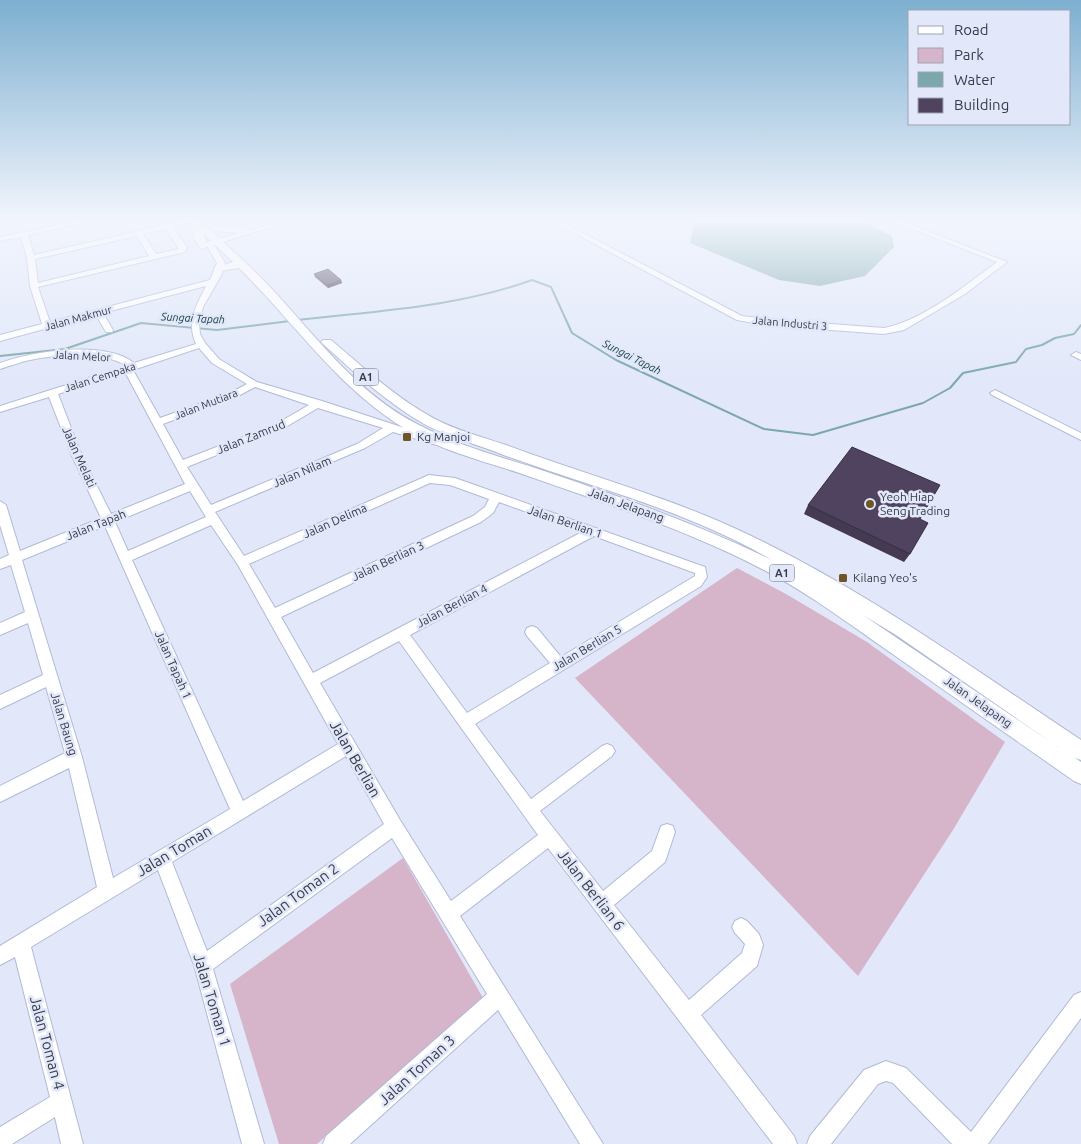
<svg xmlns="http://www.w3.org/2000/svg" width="1081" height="1144" font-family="Ubuntu,sans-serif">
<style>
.green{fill:#d6b5cb}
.water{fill:#7ca8ab}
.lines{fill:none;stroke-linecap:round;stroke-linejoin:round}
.stream{stroke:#7ca8ab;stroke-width:2}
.minor-casing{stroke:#b0bad6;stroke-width:2}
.major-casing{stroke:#b0bad6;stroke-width:2}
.minor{fill:#fff;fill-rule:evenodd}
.major{fill:#fff;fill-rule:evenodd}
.wall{fill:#443a52}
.shaded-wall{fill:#372f42}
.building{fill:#4f435f;stroke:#372f42}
.poi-dot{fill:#6f5627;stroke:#e2e8fa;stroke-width:2}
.labels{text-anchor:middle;stroke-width:5;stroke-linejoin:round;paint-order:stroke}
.far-street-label{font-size:11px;fill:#363b46;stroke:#e2e8fa}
.far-water-label{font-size:11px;font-style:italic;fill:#0f3b3d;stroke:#e2e8fa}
.shield{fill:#e2e8fa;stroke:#6a6f7c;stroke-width:1}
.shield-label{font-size:11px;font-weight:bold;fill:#363b46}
.street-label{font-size:12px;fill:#363b46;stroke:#e2e8fa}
.poi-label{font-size:12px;fill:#363b46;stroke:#e2e8fa;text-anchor:start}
.near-street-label{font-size:15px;fill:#363b46;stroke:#e2e8fa}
</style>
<rect width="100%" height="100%" fill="#e2e8fa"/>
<g class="green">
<polygon points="737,568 786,594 867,642 1005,742 953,830 858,976 575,678"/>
<polygon points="403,858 483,998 317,1144 279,1144 230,984"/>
</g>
<polygon class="water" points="702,219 857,219 892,236 894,247 865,276 820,286 779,280 690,243 694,222"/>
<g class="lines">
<g class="stream">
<path d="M298 320C376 311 458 307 532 280L551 287 572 333 616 360 764 429 813 435 923 403 950 388 963 373 1016 362 1026 349 1042 345 1055 338 1074 334 1081 325"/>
<polyline points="0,356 65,349 141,323 217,330 290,321"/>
</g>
<g class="minor-casing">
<g id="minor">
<path d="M87 219H99L28 235 34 255 192 219 199 220 172 227 187 247 185 252 38 287 50 322 210 280 217 263 207 246V242L286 220V222L214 245 225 263 222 274 203 307 199 323 200 334 205 343 219 359 257 382 322 401 441 440 442 442 437 445 393 432 365 448 215 512 244 556 429 475 455 478 705 567 707 577 701 586 475 724 531 799 602 746 607 744 612 746 615 751 612 756 540 811 603 891 652 851 661 826 667 824 673 826 675 832 665 862 614 905 689 1000 742 953 745 944 735 933 732 927 735 921 741 918 747 921 759 934 763 945 757 966 701 1015 794 1136 797 1144H773L548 848 460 916 603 1144H580L498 1010 350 1144H323L326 1136 487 994 392 838 213 969 264 1144H242L194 965 158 870 31 947 83 1144H61L55 1117 12 1144H0V1127L50 1097 15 957 0 965V946L97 887 69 768 0 802V786L65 753 46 687 0 709V695L43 675 28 623 0 635V623L25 612 11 565 0 569V559L9 555 0 525V501L6 505 20 551 101 518 72 456 49 397 0 412V406L126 366C107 351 52 355 30 360 20 362 10 366 0 369V363C33 351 105 340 134 363L196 344C186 321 196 306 206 286L103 313 113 330 112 332H106L96 315 0 341V335L42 324 30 286 27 258 21 237 0 241V237ZM166 229 179 249 156 254 143 234ZM137 236 149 256 38 283 35 259ZM199 348 212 363 247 384 232 392 160 418 133 370ZM125 372 185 484 111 514 82 456 58 394ZM255 387 309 405 276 424 183 460 163 424 238 396ZM318 408 383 428 357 444 211 505 187 467 284 428ZM430 483 450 485 489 499 485 507 473 516 275 608 249 564ZM190 491 206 517 128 551 115 522ZM499 502 582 532 313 673 281 617 481 522 493 513ZM211 525 238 565 338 744 243 801 132 560ZM105 526 230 809 113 878 82 757 22 560ZM594 536 695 573V576L561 657 537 628 532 626 527 628 525 632 527 636 550 663 467 713 410 635ZM399 641 538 835 451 901 400 820 320 683ZM346 756 384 824 207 951 172 862Z"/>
<path d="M548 219H556L742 316 765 319 884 328C922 321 966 285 997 262L889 220 888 219H896L1007 262 965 294 904 330 884 334 765 325 737 320Z"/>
<polygon points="1076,352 1081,354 1081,360 1071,355"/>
<polygon points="995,390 1081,433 1081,440 992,395 990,393"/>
<polygon points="1081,992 1081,1018 988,1144 952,1144 893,1083 886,1081 878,1084 831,1144 807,1144 810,1136 864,1070 886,1061 906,1068 971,1132 1074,995"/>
</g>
</g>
<g class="major-casing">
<g id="major">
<path d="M190 219H199C222 241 247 263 270 287 316 336 357 394 419 425 460 447 506 458 550 473 627 499 699 525 772 560 689 511 591 487 501 454 479 445 443 435 424 424 386 402 355 373 323 344L321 342 323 340H331C364 368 395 397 433 418 455 430 482 437 506 445 581 473 659 494 732 527 856 583 968 665 1081 740V760L1075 758 1081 762V784L1074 781C1014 739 954 697 894 655 852 626 810 594 764 570 689 531 608 504 528 476 488 462 443 452 407 430 338 389 295 323 239 268L214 272V268L233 262 203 233 208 246 203 249 200 248 194 238ZM863 615 896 635 1058 747Z"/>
<polygon points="216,226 243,227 248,230 243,233 213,231 211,229"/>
</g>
</g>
<use href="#minor" class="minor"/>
<use href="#major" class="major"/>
</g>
<g class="wall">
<polygon points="314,274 341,280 342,283 328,288 315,277"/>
<polygon points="808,505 920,519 910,554 904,562 804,514"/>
</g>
<polygon class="shaded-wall" points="341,280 342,283 328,288 327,285"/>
<g class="building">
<polygon points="328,269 341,280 327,285 314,274"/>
<polygon points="852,447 940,485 920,519 928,523 910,554 808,505"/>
</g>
<linearGradient id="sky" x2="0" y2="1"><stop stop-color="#7dafd0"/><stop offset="0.58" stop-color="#f2f5fd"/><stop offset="1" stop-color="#f2f5fd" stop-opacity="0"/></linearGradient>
<rect width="1081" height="379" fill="url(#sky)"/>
<g class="poi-dot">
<rect x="402" y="432" width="10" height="10" rx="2.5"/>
<circle cx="870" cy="504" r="5"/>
<rect x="838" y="573" width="10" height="10" rx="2.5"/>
</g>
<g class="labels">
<g class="far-street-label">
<text transform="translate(78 318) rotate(-15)" y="4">Jalan Makmur</text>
<text transform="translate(790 323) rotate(5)" y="4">Jalan Industri 3</text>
<text transform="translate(82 356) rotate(3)" y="4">Jalan Melor</text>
<text transform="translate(100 377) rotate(-18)" y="4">Jalan Cempaka</text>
<text transform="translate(206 404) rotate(-21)" y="4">Jalan Mutiara</text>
</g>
<g class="far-water-label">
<text transform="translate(193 318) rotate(3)" y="4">Sungai Tapah</text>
<text transform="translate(632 357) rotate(27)" y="4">Sungai Tapah</text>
</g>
<g class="shield">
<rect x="353.5" y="368.5" width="25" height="17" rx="4"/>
<rect x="769.5" y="564.5" width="25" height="17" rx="4"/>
</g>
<g class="shield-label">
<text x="366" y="381">A1</text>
<text x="782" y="577">A1</text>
</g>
<g class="street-label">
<text transform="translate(251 437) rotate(-22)" y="4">Jalan Zamrud</text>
<text transform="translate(79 457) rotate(66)" y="4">Jalan Melati</text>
<text transform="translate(302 472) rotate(-23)" y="4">Jalan Nilam</text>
<text transform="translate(626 505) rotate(20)" y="4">Jalan Jelapang</text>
<text transform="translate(335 521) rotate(-24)" y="4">Jalan Delima</text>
<text transform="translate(565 522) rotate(19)" y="4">Jalan Berlian 1</text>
<text transform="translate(96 525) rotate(-22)" y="4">Jalan Tapah</text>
<text transform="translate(388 561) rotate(-25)" y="4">Jalan Berlian 3</text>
<text transform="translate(452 606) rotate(-28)" y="4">Jalan Berlian 4</text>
<text transform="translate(587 648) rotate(-31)" y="4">Jalan Berlian 5</text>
<text transform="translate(173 665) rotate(66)" y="4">Jalan Tapah 1</text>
<text transform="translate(978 702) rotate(35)" y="4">Jalan Jelapang</text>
<text transform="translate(64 724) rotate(73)" y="4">Jalan Baung</text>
</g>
<g class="poi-label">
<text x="417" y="441">Kg Manjoi</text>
<text x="880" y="501">Yeoh Hiap<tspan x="880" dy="14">Seng Trading</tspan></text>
<text x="853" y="582">Kilang Yeo's</text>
</g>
<g class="near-street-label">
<text transform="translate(355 759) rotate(60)" y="5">Jalan Berlian</text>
<text transform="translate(174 851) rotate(-31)" y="5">Jalan Toman</text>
<text transform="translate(591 890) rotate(52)" y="5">Jalan Berlian 6</text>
<text transform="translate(298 895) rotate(-36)" y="5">Jalan Toman 2</text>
<text transform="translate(212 1000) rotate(73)" y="5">Jalan Toman 1</text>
<text transform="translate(47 1043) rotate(75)" y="5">Jalan Toman 4</text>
<text transform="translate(417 1070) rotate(-42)" y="5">Jalan Toman 3</text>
</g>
</g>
<rect x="908" y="10" width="162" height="115" fill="#e2e8fa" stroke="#9da3b2"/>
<rect x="918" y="26" width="25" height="8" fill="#ffffff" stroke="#9da3b2"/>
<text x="954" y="35" font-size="15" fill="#363b46">Road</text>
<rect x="918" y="48" width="25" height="15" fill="#d6b5cb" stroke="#9da3b2"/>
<text x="954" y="60" font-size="15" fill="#363b46">Park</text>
<rect x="918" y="72" width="25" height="15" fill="#7ca8ab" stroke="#9da3b2"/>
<text x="954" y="85" font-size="15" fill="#363b46">Water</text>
<rect x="918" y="98" width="25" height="15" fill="#4f435f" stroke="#9da3b2"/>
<text x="954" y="110" font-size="15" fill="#363b46">Building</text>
</svg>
